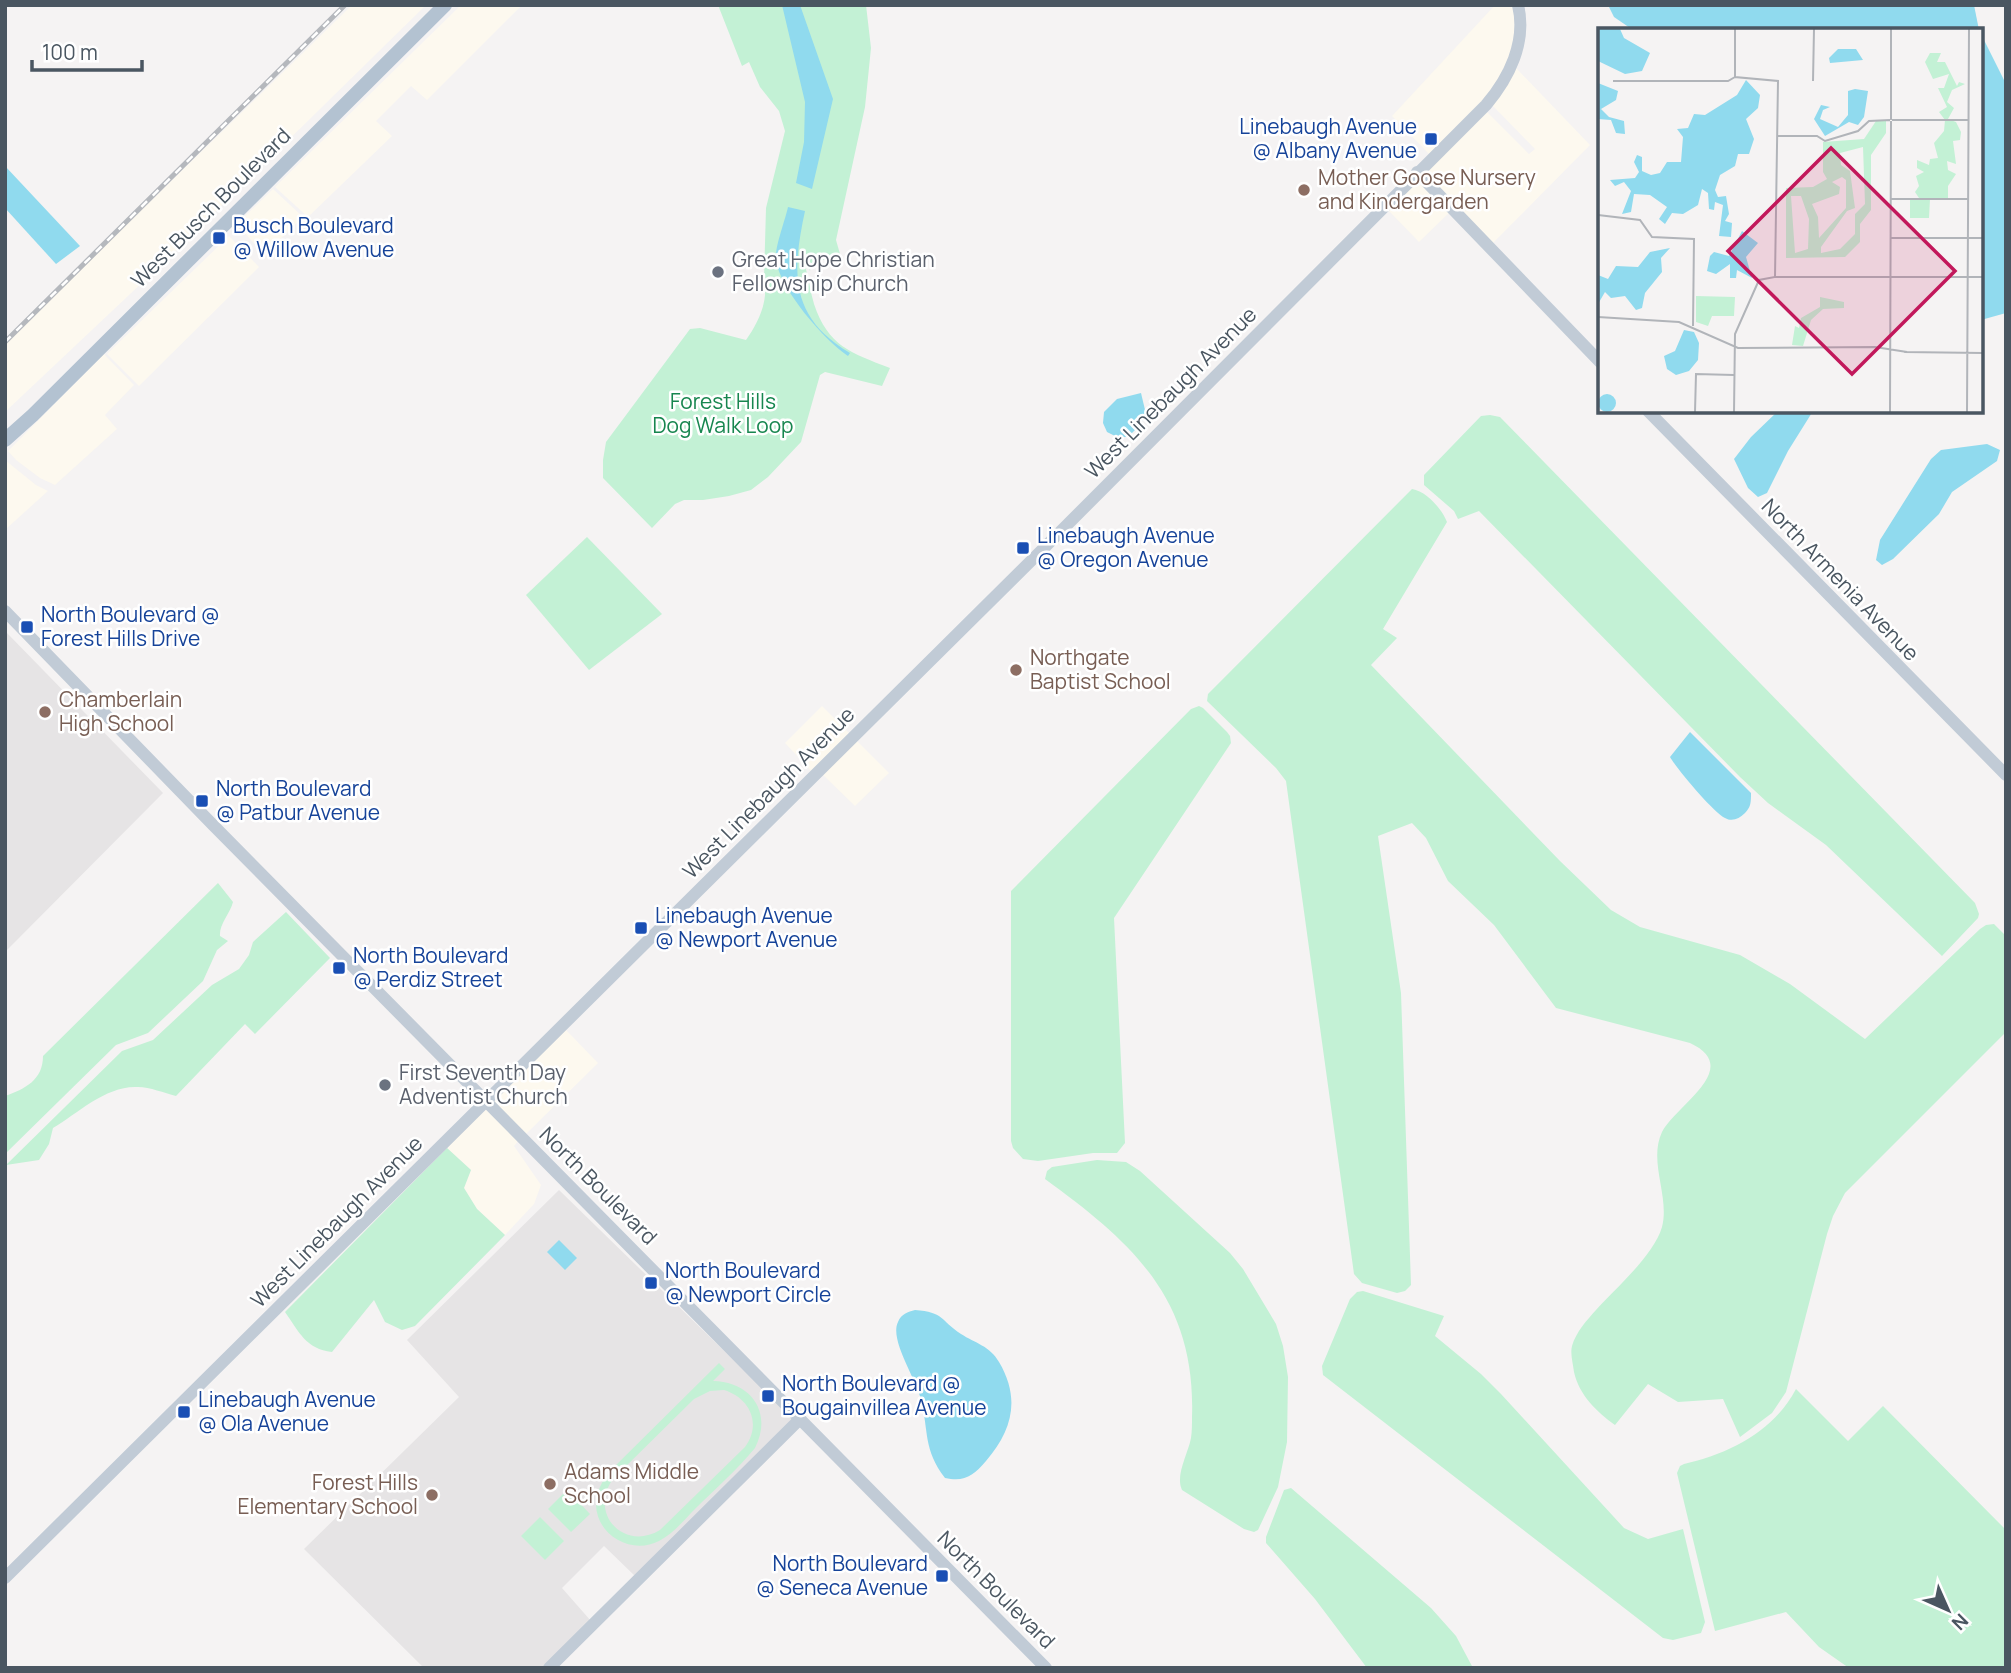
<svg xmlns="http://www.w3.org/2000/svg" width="2011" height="1673" font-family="Manrope,sans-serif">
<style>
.commercial{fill:#fdf9ef}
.education{fill:#e6e4e5}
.green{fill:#c3f1d5;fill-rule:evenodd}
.water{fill:#90daee}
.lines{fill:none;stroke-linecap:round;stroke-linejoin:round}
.secondary{stroke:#c1cbd6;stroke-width:12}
.primary{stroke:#b3c2d1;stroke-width:14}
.rail-casing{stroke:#b5b8bd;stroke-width:5}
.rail{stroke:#fff;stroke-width:2.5;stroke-dasharray:8;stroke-linecap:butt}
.transit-dot{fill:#1a4fb4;stroke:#fff;stroke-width:2.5}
.education-dot{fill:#8d6e63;stroke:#fff;stroke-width:2.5}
.worship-dot{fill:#6b7280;stroke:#fff;stroke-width:2.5}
.labels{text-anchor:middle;stroke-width:5;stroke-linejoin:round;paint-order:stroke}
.transit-label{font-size:21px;fill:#164399;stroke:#fff;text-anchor:start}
.education-label{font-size:21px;fill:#785e54;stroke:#fff;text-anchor:start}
.street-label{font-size:21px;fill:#4a5661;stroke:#fff}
.worship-label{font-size:21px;fill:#5b616d;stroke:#fff;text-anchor:start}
.park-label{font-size:21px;fill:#17864f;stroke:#fff}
.inset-road{fill:none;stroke:#b1b4b9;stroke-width:2}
.view{fill:#c2185b;fill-opacity:0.15;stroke:#c2185b;stroke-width:3.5}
.inset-edge{fill:none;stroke:#4a5661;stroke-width:3.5}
</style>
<rect width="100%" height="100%" fill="#f5f3f3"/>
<g class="commercial">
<polygon points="352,5 426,5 164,262 5,412 5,343"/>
<polygon points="461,5 522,5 427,100 411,86 376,121 392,136 308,217 275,187"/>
<polygon points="1495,5 1514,5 1516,29 1510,60 1483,102 1429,154 1392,116"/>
<polygon points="1516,68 1590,145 1491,245 1422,173 1486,111 1529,154 1535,149 1492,105"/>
<polygon points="1417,178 1450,212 1419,242 1387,209"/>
<polygon points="273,189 303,217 264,255 237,224"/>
<polygon points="229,236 259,267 139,386 107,354"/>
<polygon points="104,354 134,385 105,415 117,429 55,485 40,478 16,460 8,451"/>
<polygon points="5,460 36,485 48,491 5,530"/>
<polygon points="822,706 850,734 812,772 785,743"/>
<polygon points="856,740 889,773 855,806 822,774"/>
<polygon points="565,1029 598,1063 525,1135 492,1101"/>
<polygon points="486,1107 519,1140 514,1146 541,1185 534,1204 505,1235 477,1209 464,1188 471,1170 447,1148"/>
</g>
<g class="education">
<polygon points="5,631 163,793 5,952"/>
<polygon points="559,1190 792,1417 792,1422 636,1577 604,1546 562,1588 591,1621 544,1668 424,1668 304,1549 459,1397 407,1340"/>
</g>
<g class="green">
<path d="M718 5H866L871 48 865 107 836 240 840 254 811 264 810 271 808 265 805 266C809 278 810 291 814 304 828 346 851 353 890 368L882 386 825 372 820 375 801 442 768 477 751 490 729 496 703 500H684L675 504 652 528 603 478V460L606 442 690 329 700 328 746 340C758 323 769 301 764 279L766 208 785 131 779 111 760 87 749 62 742 66Z"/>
<polygon points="1490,415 1500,417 1975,903 1979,914 1978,918 1942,956 1826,845 1768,803 1740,777 1479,511 1458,519 1454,511 1424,485 1424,475 1481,416"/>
<path d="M1412 489C1426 491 1442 509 1447 522L1383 629 1397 638 1371 665 1560 861 1611 910 1640 927 1740 955 1790 984 1865 1039 1980 929 1986 925 1994 924 2006 936V1032L1845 1193 1833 1216 1827 1234 1786 1392 1772 1413 1740 1437 1723 1399 1678 1402 1648 1384 1615 1425C1597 1412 1579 1395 1574 1372 1573 1363 1570 1354 1572 1346 1576 1332 1587 1320 1596 1310 1615 1289 1654 1255 1662 1227 1670 1196 1648 1162 1662 1132 1676 1105 1744 1068 1690 1043L1556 1008 1494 925 1448 881 1426 838 1412 823 1378 836 1401 993 1411 1285 1405 1291 1397 1293 1362 1283 1354 1274 1286 781 1276 768 1207 701 1208 694Z"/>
<polygon points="587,537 662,614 589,670 526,595"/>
<polygon points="1199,706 1203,708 1227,732 1230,736 1231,743 1114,918 1125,1143 1117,1153 1093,1153 1038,1161 1023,1159 1013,1148 1011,1141 1011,891 1191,709"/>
<path d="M218 883 233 902C230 914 219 924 220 936L228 941 217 950 203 981 148 1033 116 1045 5 1154V1096C25 1089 43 1080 43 1056Z"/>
<path d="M286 912 330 958 255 1034 245 1024 176 1096C164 1093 150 1087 138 1087 107 1085 78 1113 53 1128L49 1144 39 1160 6 1165 122 1051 153 1040 212 985 239 969 249 955 253 942Z"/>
<path d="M447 1148 471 1170 464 1188 477 1209 505 1235 415 1326 402 1330 385 1322 374 1300 332 1352C306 1349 299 1332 285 1312Z"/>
<path d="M1097 1160 1126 1162 1140 1171 1230 1253 1243 1269 1276 1324 1283 1346 1288 1377 1287 1442 1278 1487 1258 1530 1254 1532 1244 1529 1182 1490C1175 1475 1188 1454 1191 1438 1192 1431 1192 1424 1192 1417 1196 1299 1133 1243 1045 1179L1047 1171 1052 1167Z"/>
<polygon points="1363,1291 1444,1316 1435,1336 1481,1374 1501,1394 1624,1528 1648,1539 1683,1529 1705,1622 1701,1633 1673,1640 1663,1638 1323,1375 1322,1366 1350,1299 1357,1292"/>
<path d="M719 1363 725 1369 713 1381C751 1382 773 1412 755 1448 737 1470 715 1489 695 1509 684 1520 673 1534 659 1541 632 1555 597 1536 596 1505 596 1492 602 1481 610 1471ZM724 1390C750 1398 762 1424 745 1447L660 1530C624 1552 588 1513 613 1479L694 1399 710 1391Z"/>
<path d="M1796 1389 1848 1441 1883 1406 2006 1530V1668H1849L1819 1647 1786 1612 1715 1631 1677 1473 1680 1466 1684 1464C1730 1453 1773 1432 1796 1389Z"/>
<polygon points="1291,1488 1431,1608 1456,1636 1473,1668 1367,1668 1315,1599 1266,1543 1266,1537 1284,1490"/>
<polygon points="567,1490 590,1514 571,1532 548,1509"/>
<polygon points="540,1517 564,1541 545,1560 521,1536"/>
</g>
<g class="water">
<polygon points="782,5 800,5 833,99 812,189 796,183 804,142 805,102"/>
<polygon points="1608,5 1974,5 1979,30 1633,30 1614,17"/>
<polygon points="1981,34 2006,84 2006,313 1981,320"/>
<polygon points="5,166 80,246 56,264 5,208"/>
<path d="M788 207 805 211C792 272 789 317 850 353L848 356C824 340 781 290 776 261 774 249 785 221 788 207Z"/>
<polygon points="1141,393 1146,414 1139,426 1128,437 1117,437 1107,432 1103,423 1104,412 1117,399"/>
<polygon points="1778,411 1813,411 1788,451 1767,493 1758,497 1748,488 1734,459 1751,437"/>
<polygon points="1987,444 2000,450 1997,461 1952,492 1939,514 1893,559 1882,565 1876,560 1880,540 1931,459 1941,450"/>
<path d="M1690 732 1751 793C1751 802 1751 807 1745 813 1739 819 1732 822 1725 818 1713 812 1677 769 1670 757Z"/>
<polygon points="559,1240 577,1258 565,1270 547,1252"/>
<path d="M915 1310C944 1312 940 1320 961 1334 975 1343 990 1346 999 1362 1021 1399 1012 1431 986 1461 973 1476 965 1482 945 1478 923 1449 929 1432 921 1400 917 1380 889 1340 898 1322 901 1314 908 1312 915 1310Z"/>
</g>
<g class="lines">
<g class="secondary">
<polyline points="1417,172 1600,362"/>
<polyline points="1648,411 2006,775"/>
<polyline points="5,611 213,825 1046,1668"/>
<path d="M5 1578 1048 544 1486 105C1509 78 1527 42 1518 5"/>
<polyline points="549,1668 800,1419"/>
</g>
<polyline class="primary" points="5,440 33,415 445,5"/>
<g class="rail-casing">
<polyline id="rail" points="5,342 345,5"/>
</g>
<use href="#rail" class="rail"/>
</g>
<g class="transit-dot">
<rect x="1424" y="132" width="14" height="14" rx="3.5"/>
<rect x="212" y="231" width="14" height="14" rx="3.5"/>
<rect x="1016" y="541" width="14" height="14" rx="3.5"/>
<rect x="20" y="620" width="14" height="14" rx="3.5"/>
<rect x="195" y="794" width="14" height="14" rx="3.5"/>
<rect x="634" y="921" width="14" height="14" rx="3.5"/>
<rect x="332" y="961" width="14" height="14" rx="3.5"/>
<rect x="644" y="1276" width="14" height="14" rx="3.5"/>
<rect x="761" y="1389" width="14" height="14" rx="3.5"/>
<rect x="177" y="1405" width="14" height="14" rx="3.5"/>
<rect x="935" y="1569" width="14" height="14" rx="3.5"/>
</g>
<g class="education-dot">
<circle cx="1304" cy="190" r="7"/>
<circle cx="1016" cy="670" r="7"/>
<circle cx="45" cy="712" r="7"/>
<circle cx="550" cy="1484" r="7"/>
<circle cx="432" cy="1495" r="7"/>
</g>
<g class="worship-dot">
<circle cx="718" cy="272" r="7"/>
<circle cx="385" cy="1085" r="7"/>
</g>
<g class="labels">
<g class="transit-label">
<text x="1417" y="134" text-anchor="end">Linebaugh Avenue<tspan x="1417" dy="24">@ Albany Avenue</tspan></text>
<text x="233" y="233">Busch Boulevard<tspan x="233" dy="24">@ Willow Avenue</tspan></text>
<text x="1037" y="543">Linebaugh Avenue<tspan x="1037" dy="24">@ Oregon Avenue</tspan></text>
<text x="41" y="622">North Boulevard @<tspan x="41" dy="24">Forest Hills Drive</tspan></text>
<text x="216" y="796">North Boulevard<tspan x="216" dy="24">@ Patbur Avenue</tspan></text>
<text x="655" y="923">Linebaugh Avenue<tspan x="655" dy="24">@ Newport Avenue</tspan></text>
<text x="353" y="963">North Boulevard<tspan x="353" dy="24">@ Perdiz Street</tspan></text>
<text x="665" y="1278">North Boulevard<tspan x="665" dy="24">@ Newport Circle</tspan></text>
<text x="782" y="1391">North Boulevard @<tspan x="782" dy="24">Bougainvillea Avenue</tspan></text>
<text x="198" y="1407">Linebaugh Avenue<tspan x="198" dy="24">@ Ola Avenue</tspan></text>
<text x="928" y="1571" text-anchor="end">North Boulevard<tspan x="928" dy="24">@ Seneca Avenue</tspan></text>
</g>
<g class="education-label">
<text x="1318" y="185">Mother Goose Nursery<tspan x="1318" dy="24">and Kindergarden</tspan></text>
<text x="1030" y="665">Northgate<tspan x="1030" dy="24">Baptist School</tspan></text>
<text x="59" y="707">Chamberlain<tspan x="59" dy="24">High School</tspan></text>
<text x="564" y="1479">Adams Middle<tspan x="564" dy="24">School</tspan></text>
<text x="418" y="1490" text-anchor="end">Forest Hills<tspan x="418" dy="24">Elementary School</tspan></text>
</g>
<g class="street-label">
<text transform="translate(211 208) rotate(-45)" y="7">West Busch Boulevard</text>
<text transform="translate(1171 393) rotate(-45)" y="7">West Linebaugh Avenue</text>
<text transform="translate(1840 580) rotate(46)" y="7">North Armenia Avenue</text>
<text transform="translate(769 793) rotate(-45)" y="7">West Linebaugh Avenue</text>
<text transform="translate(598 1186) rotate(45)" y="7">North Boulevard</text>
<text transform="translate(337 1222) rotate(-45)" y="7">West Linebaugh Avenue</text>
<text transform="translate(996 1590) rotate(45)" y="7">North Boulevard</text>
</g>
<g class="worship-label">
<text x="732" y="267">Great Hope Christian<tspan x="732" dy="24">Fellowship Church</tspan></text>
<text x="399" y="1080">First Seventh Day<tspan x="399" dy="24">Adventist Church</tspan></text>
</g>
<g class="park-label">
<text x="723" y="409">Forest Hills<tspan x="723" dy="24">Dog Walk Loop</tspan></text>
</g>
</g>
<g transform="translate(1598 28)">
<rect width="385" height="385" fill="#f5f3f3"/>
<path d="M332 25H343L339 34H347L359 58 361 54 367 56 354 62 349 74 356 80 350 91 358 94 363 104 362 112 355 113 358 136 349 133 350 142 358 146 350 158V170H321L317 164 321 158 318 148 326 144 319 140V132L331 137 332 131 340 130 336 115 346 103 347 92 341 84 349 79 340 60H346L351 46 335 51 327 34ZM278 93H288V105L273 127V182L262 196V214L247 229 188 230V160L215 159 229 151 225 144V114L266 111ZM265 119 267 176 257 186V206L242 221 223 225V219L249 183 257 180 252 143 243 137 242 125ZM244 149 248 152V180L221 210 220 189 214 176 241 166 242 159 234 154ZM193 168H203L211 191 210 221 197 225ZM312 171H332L331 190H312ZM98 268 137 269 136 288H114L110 298 98 294ZM222 269 246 274V280L225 281 213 292 205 318 194 317 197 298 201 300 203 290 222 279Z" fill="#c3f1d5" fill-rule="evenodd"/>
<path d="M0 1H22L26 10 52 25 44 43 27 46 0 33ZM240 21H258L265 32 232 35 231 30ZM148 52 162 67 160 80 148 91 156 111 151 126H140L137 138 122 147 117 162 120 169 128 168 131 186 127 193 134 195 133 209 121 208 125 177 117 174 116 182 111 181 110 165 104 161 100 177 85 186 74 185 67 196 61 191 69 179 52 167 36 166 33 184 24 186 33 163 26 154 17 158 12 152 37 150 41 144 36 134 39 127 44 129V143L53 147 62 145 69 134H83L85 109 79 101 90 100 96 86 107 87 139 67ZM0 55 20 63 18 72 3 81 11 89 26 93 27 106 18 105 13 92 0 91ZM257 61 270 63 266 89 260 97 251 94 227 108 216 91 223 77 232 79 225 82 222 91 240 99 250 87V63ZM144 203 160 215 148 229 154 250 139 242 138 250H132V236L118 246 109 243 112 228 116 224 131 228ZM72 220 63 230 64 244 47 265 44 280 38 282 27 268 13 270 7 264 0 276V247L10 251 18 238 40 239 52 224ZM86 302 96 304 101 315 100 332 91 343 78 347 69 341 66 328 77 323ZM0 375a9 9 0 1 1 18 0a9 9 0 1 1-18 0Z" fill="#90daee"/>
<path class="inset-road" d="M15 53H130L137 49M215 53 216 1M293 92V1M294 92H370M179 108H219L227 113 260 103 271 93 292 92M292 171H371M0 187 42 192 54 209 96 211 95 298M292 210H385M177 249H385M0 289 81 294 140 320 277 319 309 324M306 324 385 325M97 384 98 346 136 347M136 384 137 306 161 252 177 249 180 53 137 49V1M292 384 293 93M369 384 371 1"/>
<path class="view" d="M233 120 357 243 254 346 130 223Z"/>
<rect width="385" height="385" class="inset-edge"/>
</g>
<rect width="2011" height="1673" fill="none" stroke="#4a5661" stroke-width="14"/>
<g transform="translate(1948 1610) rotate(135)" stroke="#ffffff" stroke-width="5" paint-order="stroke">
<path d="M0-5L12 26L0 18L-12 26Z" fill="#4a5661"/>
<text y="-10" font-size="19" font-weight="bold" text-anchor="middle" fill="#4a5661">N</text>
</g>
<path d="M32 60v10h110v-10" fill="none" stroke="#4a5661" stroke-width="3.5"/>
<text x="42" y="60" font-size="21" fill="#4a5661" stroke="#ffffff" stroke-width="5" paint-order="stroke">100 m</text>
</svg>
